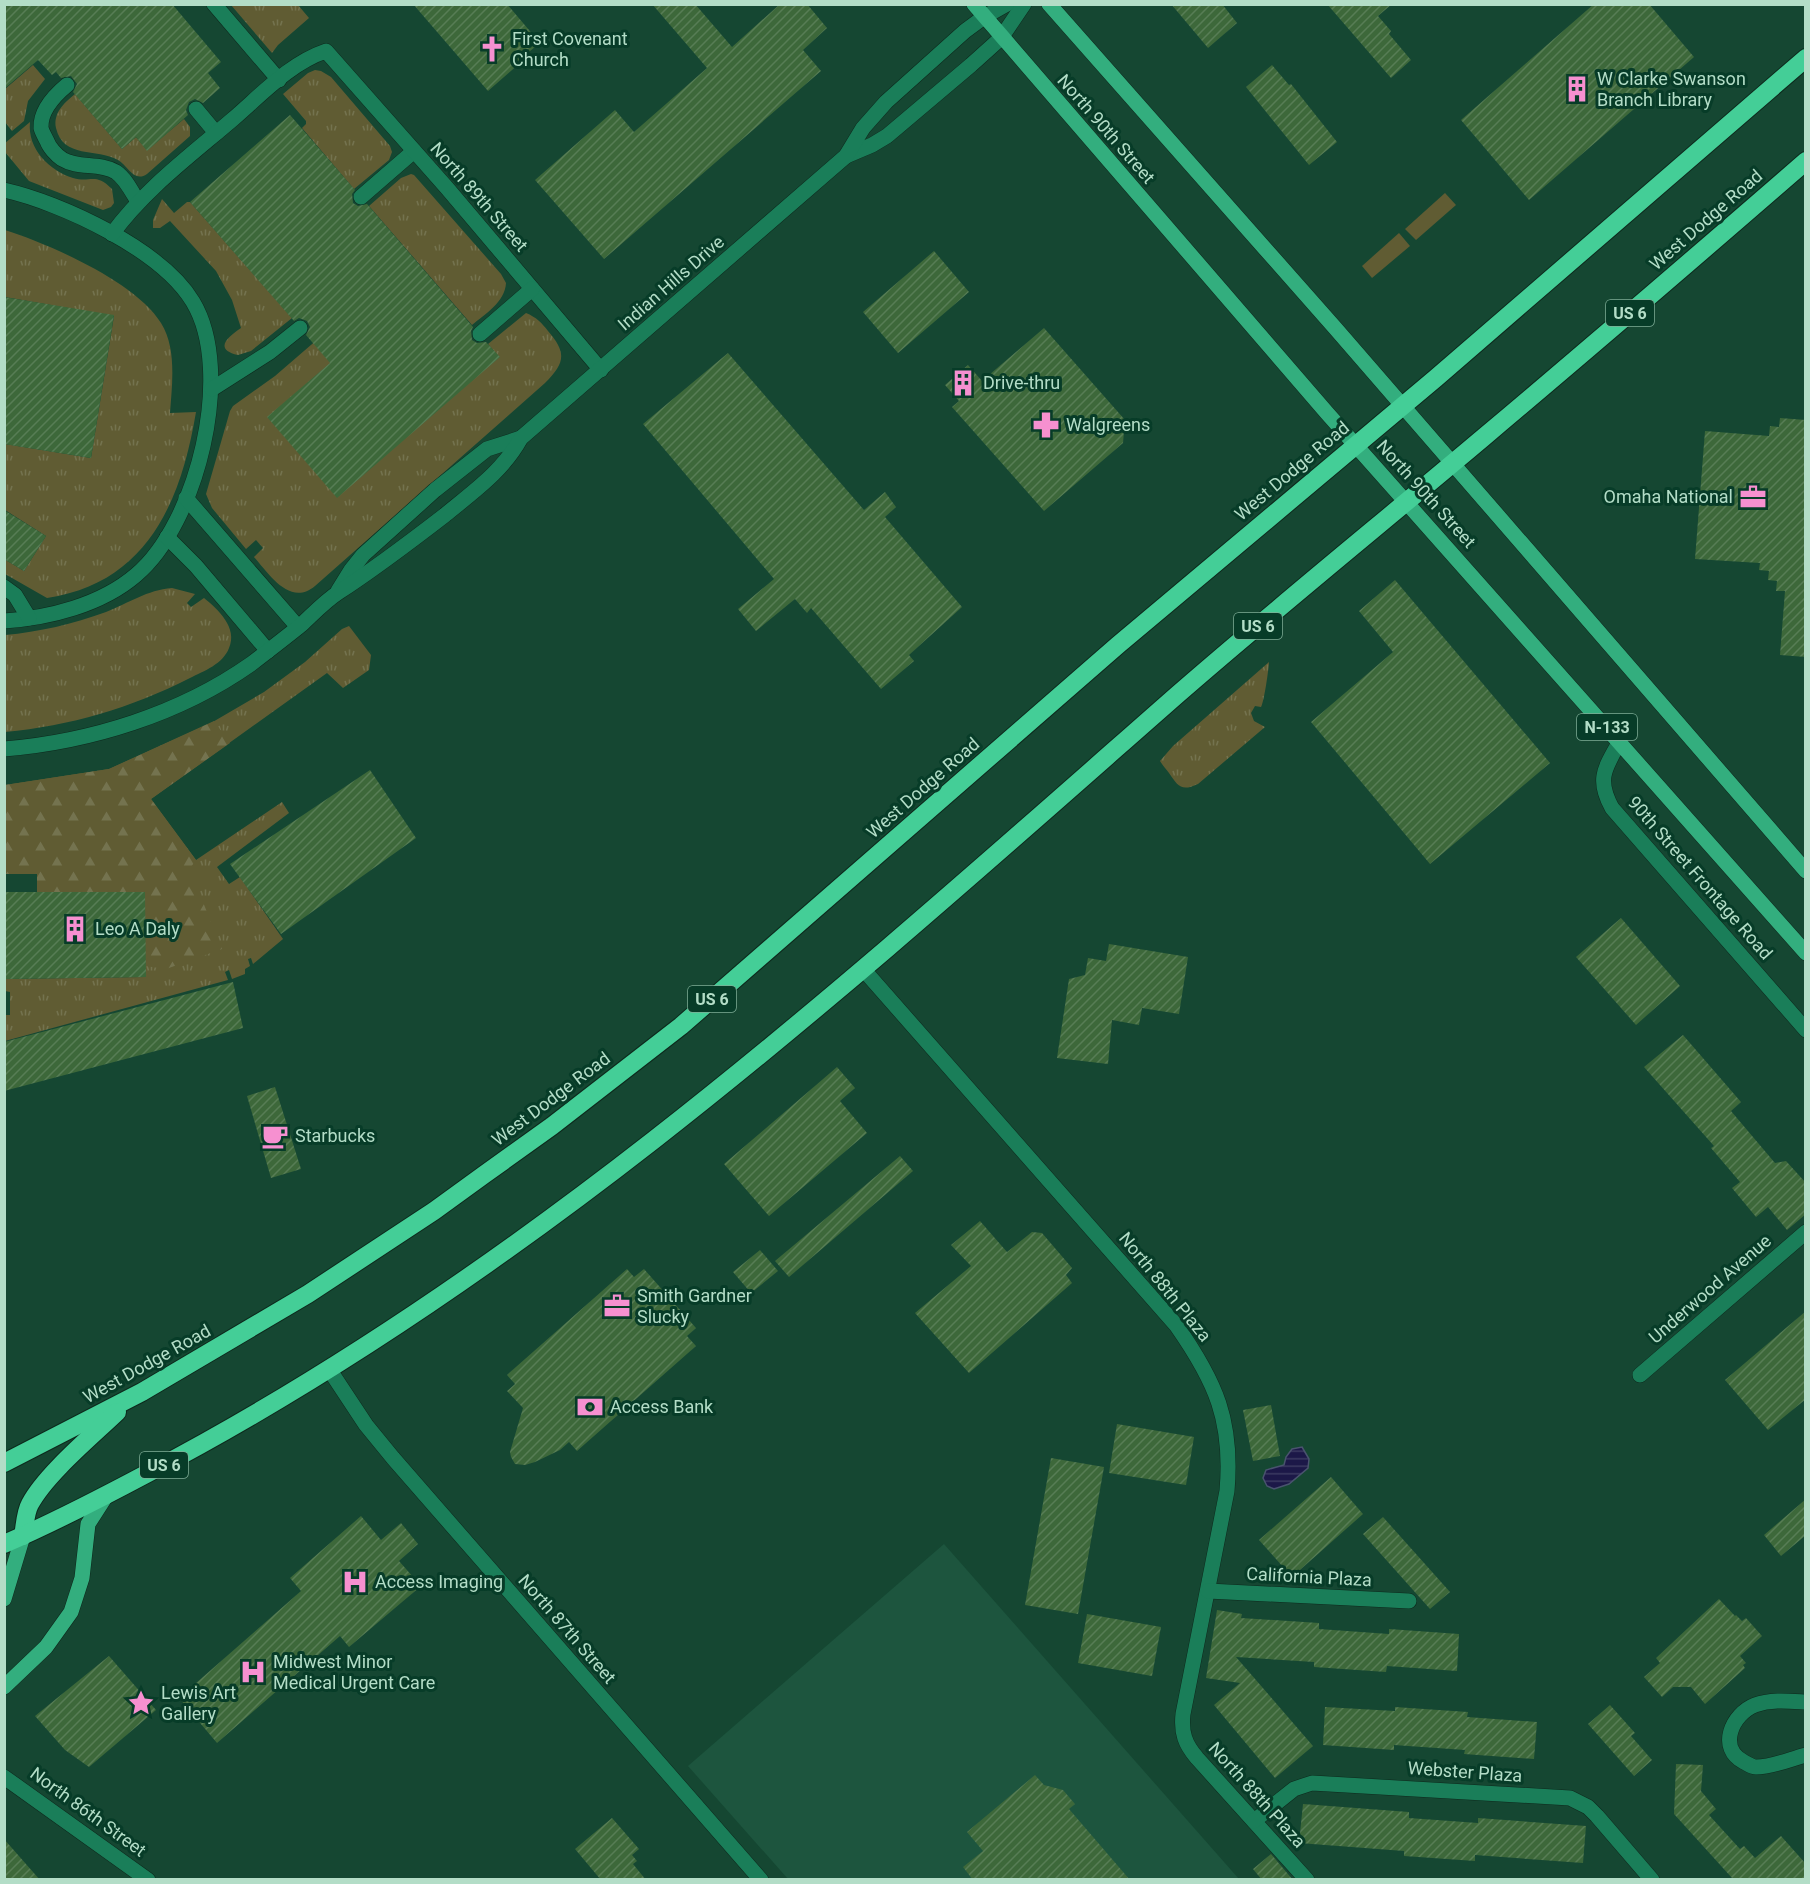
<svg xmlns="http://www.w3.org/2000/svg" width="1810" height="1884" font-family="Roboto,sans-serif">
<style>
.built{fill:#1d553e}
.grass{fill:url(#grass-tufts)}
.forest{fill:url(#forest-firs)}
.garden{fill:#605c33}
.water{fill:url(#water-rules);stroke:#49536e;stroke-width:1.5}
.building{fill:url(#building-hatch)}
.lines{fill:none;stroke-linecap:round;stroke-linejoin:round}
.minor-casing{stroke:#0d2a1d;stroke-width:16}
.major-casing{stroke:#0d2a1d;stroke-width:16}
.highway-casing{stroke:#0d2a1d;stroke-width:20}
.minor{stroke:#1a7e59;stroke-width:15}
.major{stroke:#33ae7e;stroke-width:15}
.highway{stroke:#44ce97;stroke-width:18}
.labels{text-anchor:middle;stroke-width:6;stroke-linejoin:round;paint-order:stroke}
.shield{fill:#073c28;stroke:#7fad97;stroke-width:1.5}
.shield-label{font-size:16px;font-weight:bold;fill:#b3ddc7}
.poi-label{font-size:18px;fill:#b3ddc7;stroke:#073c28;text-anchor:start}
.street-label{font-size:18px;fill:#b3ddc7;stroke:#073c28}
</style>
<defs>
<pattern id="grass-tufts" width="24" height="20" patternUnits="userSpaceOnUse" patternTransform="scale(1.5)"><rect width="24" height="20" fill="#605c33"/><path d="M3 7l-1-3M5 7V3M7 7l1-3M15 17l-1-3M17 17v-4M19 17l1-3" fill="none" stroke="#74734f"/></pattern>
<pattern id="forest-firs" width="22" height="20" patternUnits="userSpaceOnUse" patternTransform="scale(1.5)"><rect width="22" height="20" fill="#605c33"/><path d="M5 1l3.5 6h-7zM16 11l3.5 6h-7z" fill="#74734f"/></pattern>
<pattern id="water-rules" width="6" height="5" patternUnits="userSpaceOnUse" patternTransform="scale(1.5)"><rect width="6" height="5" fill="#1c1848"/><path d="M0 2.5h6" fill="none" stroke="#3b3961"/></pattern>
<pattern id="building-hatch" width="6" height="6" patternUnits="userSpaceOnUse" patternTransform="scale(1.5)"><rect width="6" height="6" fill="#3d683a"/><path d="M-1 1l2-2M0 6l6-6M5 7l2-2" fill="none" stroke="#577d55"/></pattern>
</defs>
<rect width="100%" height="100%" fill="#154732"/>
<polygon class="built" points="944,1544 1239,1879 788,1879 688,1766"/>
<g class="grass">
<polygon points="231,5 298,5 309,18 278,45 272,53"/>
<polygon points="33,65 45,79 28,101 24,121 12,131 5,122 5,89"/>
<polygon points="315,70 321,71 331,77 390,146 392,152 389,160 354,189 302,128 306,124 306,121 283,94 308,73"/>
<path d="M75 94 122 149 136 137 147 150 184 119 190 127V136L147 174C134 183 128 166 118 160 97 148 63 159 56 128 53 113 64 103 75 94Z"/>
<path d="M30 122C27 149 50 171 73 178 91 183 95 172 112 189L114 203 111 207 103 210 29 181 5 152 4 144Z"/>
<path d="M411 174 414 175 501 274 506 283C505 302 485 314 472 325L369 206 401 178Z"/>
<path d="M162 199 174 213 187 202H190L292 318 251 351 238 355C213 349 228 337 241 328L232 300 216 271 170 221 160 228H153V220Z"/>
<path d="M5 230C49 244 136 282 161 323 177 348 172 385 170 413L196 412C181 502 147 583 47 598L5 574 4 559 24 571 46 536 5 510V444L91 458 114 316 5 297Z"/>
<path d="M348 313 499 357 488 344 526 313C536 317 542 323 548 331 567 353 565 363 545 383L315 586C290 607 269 574 254 557L263 548 256 540 246 549 212 508 206 494 230 411 233 406 275 376Z"/>
<path d="M172 588 195 594 187 603 191 607 204 598C218 609 238 628 229 648 223 664 204 671 190 678 131 708 70 726 5 732V635C39 632 73 624 106 612 129 603 147 590 172 588Z"/>
<polygon points="349,626 371,655 369,670 343,688 327,673 151,799 196,860 282,802 289,813 217,867 229,884 240,877 283,939 253,964 251,958 248,959 250,966 245,969 245,974 232,979 229,970 225,972 228,980 5,1041 4,1015 10,1015 10,992 5,991 5,979 145,977 145,892 37,892 37,874 5,874 5,785 109,769 211,723 264,692 305,662 342,629"/>
<path d="M1269 662C1269 667 1264 703 1261 707L1255 706 1251 713 1254 721 1265 727 1198 784C1181 792 1178 786 1169 773 1166 769 1163 766 1160 761L1173 746Z"/>
</g>
<polygon class="forest" points="214,721 230,743 151,799 196,860 191,867 196,885 222,949 166,969 145,966 145,892 37,892 37,874 5,874 5,785 109,769"/>
<g class="garden">
<polygon points="1445,193 1456,205 1416,240 1405,229"/>
<polygon points="1399,233 1410,246 1372,278 1362,266"/>
</g>
<polygon class="water" points="1302,1447 1309,1459 1308,1468 1289,1484 1274,1489 1267,1486 1263,1478 1266,1470 1284,1465 1286,1457 1292,1449"/>
<g class="building">
<polygon points="4,4 172,4 221,62 208,73 220,88 203,103 195,99 189,102 186,110 188,115 147,151 136,137 122,149 73,92 77,84 71,76 61,78 56,72 52,75 38,60 4,89"/>
<polygon points="413,4 507,4 540,43 525,55 527,57 488,91"/>
<polygon points="652,4 695,4 732,47 780,4 807,4 827,28 803,50 821,71 604,259 535,180 615,110 634,132 707,68"/>
<polygon points="1171,4 1222,4 1237,23 1208,48"/>
<polygon points="1327,4 1392,4 1378,16 1391,31 1389,34 1411,60 1391,78"/>
<polygon points="1594,4 1649,4 1694,57 1529,200 1461,120"/>
<polygon points="1272,65 1289,85 1291,84 1337,142 1309,165 1246,87"/>
<polygon points="290,115 355,190 352,194 353,203 358,206 367,204 473,327 471,331 472,340 477,343 486,342 500,357 337,498 267,417 330,363 306,335 310,327 307,321 299,318 294,321 190,202"/>
<polygon points="934,251 969,292 898,353 863,312"/>
<polygon points="4,297 114,315 91,458 4,444"/>
<polygon points="1044,328 1125,420 1123,443 1044,511 952,407 959,401 945,385 968,365 982,381"/>
<polygon points="728,353 864,510 885,492 896,507 885,517 962,607 909,655 914,661 881,689 811,608 807,613 795,599 756,631 738,609 774,579 643,424"/>
<polygon points="1780,418 1806,420 1806,657 1780,655 1785,591 1776,591 1777,581 1768,580 1769,571 1759,570 1760,563 1695,559 1705,431 1769,436 1770,426 1779,427"/>
<polygon points="4,510 46,536 24,571 4,559"/>
<polygon points="1395,580 1550,763 1430,864 1311,722 1393,652 1359,611"/>
<polygon points="370,770 416,838 281,934 230,864"/>
<polygon points="4,892 145,892 146,977 4,979"/>
<polygon points="1621,918 1680,986 1636,1025 1576,957"/>
<polygon points="1109,944 1188,957 1179,1014 1142,1008 1139,1025 1112,1020 1108,1064 1057,1058 1069,979 1085,975 1088,958 1106,961"/>
<polygon points="233,982 243,1028 4,1091 4,1042"/>
<polygon points="1683,1035 1741,1102 1731,1111 1775,1163 1786,1161 1806,1183 1806,1214 1787,1230 1768,1207 1756,1217 1732,1188 1740,1182 1711,1148 1714,1146 1644,1067"/>
<polygon points="837,1067 855,1088 840,1101 867,1133 769,1216 724,1164"/>
<polygon points="275,1087 301,1169 271,1178 247,1096"/>
<polygon points="900,1156 913,1171 789,1277 775,1261"/>
<polygon points="980,1221 1007,1252 1032,1232 1042,1233 1072,1268 1066,1275 1072,1283 969,1373 915,1313 971,1266 951,1245"/>
<polygon points="760,1250 778,1271 751,1293 733,1272"/>
<polygon points="627,1269 634,1277 644,1269 696,1328 687,1336 696,1346 577,1451 569,1442 560,1450 535,1462 525,1465 515,1464 511,1457 510,1452 523,1408 507,1391 515,1384 507,1375"/>
<polygon points="1806,1311 1806,1399 1768,1430 1725,1380"/>
<polygon points="1271,1405 1280,1456 1253,1461 1243,1410"/>
<polygon points="1117,1424 1194,1437 1186,1485 1109,1473"/>
<polygon points="1051,1458 1104,1467 1078,1614 1025,1605"/>
<polygon points="1331,1477 1363,1514 1292,1577 1259,1540"/>
<polygon points="1806,1499 1806,1535 1781,1556 1764,1535"/>
<polygon points="361,1516 381,1540 401,1523 418,1544 399,1561 421,1586 349,1647 340,1636 217,1743 179,1698 301,1591 290,1578"/>
<polygon points="1383,1517 1450,1592 1430,1609 1363,1534"/>
<polygon points="1719,1599 1735,1616 1736,1615 1742,1621 1746,1618 1762,1636 1740,1656 1746,1663 1743,1665 1745,1668 1705,1704 1691,1687 1673,1687 1662,1697 1644,1677 1660,1663 1656,1658"/>
<polygon points="1217,1610 1242,1614 1241,1618 1319,1623 1319,1629 1389,1634 1389,1629 1459,1634 1457,1671 1387,1666 1386,1672 1314,1667 1314,1662 1236,1657 1313,1746 1275,1778 1214,1705 1240,1683 1206,1678"/>
<polygon points="1087,1614 1161,1627 1152,1676 1078,1663"/>
<polygon points="109,1656 156,1710 89,1767 65,1750 35,1716"/>
<polygon points="1610,1705 1635,1733 1631,1736 1652,1760 1634,1776 1588,1724"/>
<polygon points="1325,1707 1395,1711 1395,1707 1468,1712 1467,1717 1537,1722 1534,1759 1464,1754 1465,1750 1394,1745 1394,1750 1323,1745"/>
<polygon points="1676,1764 1703,1765 1701,1791 1716,1809 1709,1815 1740,1849 1744,1846 1755,1858 1781,1836 1806,1864 1806,1880 1731,1880 1732,1878 1674,1814"/>
<polygon points="1035,1775 1044,1785 1063,1790 1075,1804 1069,1809 1130,1880 973,1880 963,1867 983,1851 967,1832"/>
<polygon points="1303,1804 1409,1812 1409,1818 1478,1823 1478,1818 1586,1826 1583,1863 1475,1855 1475,1861 1404,1856 1404,1851 1299,1843"/>
<polygon points="612,1818 639,1849 632,1855 637,1861 633,1864 646,1880 601,1880 575,1849"/>
<polygon points="4,1839 40,1880 4,1880"/>
<polygon points="1271,1854 1293,1880 1262,1880 1253,1869"/>
</g>
<g class="lines">
<g class="minor-casing">
<g id="minor">
<polyline points="214,4 279,80"/>
<path d="M67 85C55 95 40 110 41 128 42 132 45 137 47 141 49 147 56 155 62 159 78 169 99 162 116 172 126 179 132 192 138 202"/>
<polyline points="196,109 216,133"/>
<polyline points="846,156 872,145 887,136 971,65 1001,38 1024,4"/>
<path d="M4 190C62 203 162 250 193 302 235 372 197 524 136 575 101 605 49 618 4 621"/>
<polyline points="361,197 414,151"/>
<path d="M112 234C145 189 191 155 233 119 261 95 290 63 326 51L447 188 601 370"/>
<polyline points="480,334 532,289"/>
<polyline points="212,389 270,352 300,328"/>
<polyline points="186,498 298,627"/>
<polyline points="167,537 196,566 268,651"/>
<polyline points="4,587 15,595 29,618"/>
<polyline points="338,591 351,570 363,555 435,490 487,449 521,438"/>
<path d="M1620 741C1605 768 1596 779 1612 808L1806 1030"/>
<path d="M4 749C90 742 180 714 251 664 268 651 285 638 301 625 313 614 325 601 339 592 376 568 410 542 445 515 474 491 503 471 521 438L846 156 863 128 886 102 965 31 984 17 1007 4"/>
<path d="M863 969 1176 1325C1216 1382 1233 1421 1227 1491L1183 1714C1181 1733 1185 1744 1197 1758L1307 1880"/>
<polyline points="329,1369 366,1425 393,1458 761,1880"/>
<polyline points="1640,1375 1806,1232"/>
<polyline points="1208,1591 1409,1601"/>
<path d="M1806 1702C1789 1701 1771 1699 1755 1705 1732 1714 1717 1748 1744 1762 1748 1764 1752 1767 1756 1767 1773 1767 1790 1759 1806 1755"/>
<polyline points="4,1777 148,1880"/>
<polyline points="1254,1821 1294,1789 1312,1783 1570,1798 1588,1807 1597,1816 1652,1880"/>
</g>
</g>
<g class="major-casing">
<g id="major">
<polyline points="974,4 1327,413 1806,953"/>
<polyline points="1049,4 1336,329 1806,871"/>
<polyline points="4,1599 23,1536"/>
<polyline points="4,1687 46,1647 71,1612 82,1578 88,1524 106,1496"/>
</g>
</g>
<g class="highway-casing">
<g id="highway">
<polyline points="4,1463 142,1392 308,1294 434,1211 485,1174 552,1126 681,1026 1118,645 1436,378 1806,58"/>
<path d="M23 1536C25 1526 25 1513 30 1504 46 1474 92 1436 117 1412"/>
<path d="M4 1544C53 1523 101 1498 148 1473 532 1272 854 979 1177 695 1278 607 1382 523 1484 437 1592 346 1699 254 1806 161"/>
</g>
</g>
<use href="#minor" class="minor"/>
<use href="#major" class="major"/>
<use href="#highway" class="highway"/>
</g>
<defs>
<g id="church-bare" transform="scale(2.07)"><path d="M-1.2-6h2.4v3.5h3.3v2.4h-3.3V6h-2.4V-.1h-3.3v-2.4h3.3Z" fill="#f690d0" stroke="#073c28" stroke-width="2.5" paint-order="stroke"/></g>
<g id="building-bare" transform="scale(2.07)"><path d="M-4-6H4V6H1V3H-1V6H-4ZM-2.5-4.3h1.7v1.8h-1.7ZM.8-4.3h1.7v1.8H.8ZM-2.5-1h1.7V.8h-1.7ZM.8-1h1.7V.8H.8Z" fill="#f690d0" stroke="#073c28" stroke-width="2.5" paint-order="stroke"/></g>
<g id="pharmacy-bare" transform="scale(2.07)"><path d="M-2-6h4v4h4v4h-4v4h-4v-4h-4v-4h4Z" fill="#f690d0" stroke="#073c28" stroke-width="2.5" paint-order="stroke"/></g>
<g id="office-bare" transform="scale(2.07)"><path d="M-6-3h4V-5.5h4V-3h4V5H-6ZM-1-4.5V-3h2v-1.5ZM-6 0V1H6V0Z" fill="#f690d0" stroke="#073c28" stroke-width="2.5" paint-order="stroke"/></g>
<g id="cafe-bare" transform="scale(2.07)"><path d="M-5.5-4.5H6V0H3Q3 3.5 0 3.5H-2.5Q-5.5 3.5-5.5 0ZM3-3.2v2h1.7v-2ZM-6 4.5H4V6H-6Z" fill="#f690d0" stroke="#073c28" stroke-width="2.5" paint-order="stroke"/></g>
<g id="bank-bare" transform="scale(2.07)"><path d="M-6-4H6V4H-6ZM0-2.3a2.3 2.3 0 1 0 0 4.6a2.3 2.3 0 1 0 0-4.6Z" fill="#f690d0" stroke="#073c28" stroke-width="2.5" paint-order="stroke"/></g>
<g id="hospital-bare" transform="scale(2.07)"><path d="M-5-5h3v3.5h4V-5h3V5h-3V1.5h-4V5h-3Z" fill="#f690d0" stroke="#073c28" stroke-width="2.5" paint-order="stroke"/></g>
<g id="sight-bare" transform="scale(2.07)"><path d="M0-6L1.8-2.2L6-1.7L2.9 1.2L3.7 5.4L0 3.3L-3.7 5.4L-2.9 1.2L-6-1.7L-1.8-2.2Z" fill="#f690d0" stroke="#073c28" stroke-width="2.5" paint-order="stroke"/></g>
</defs>
<g fill-rule="evenodd">
<use href="#church-bare" x="492" y="49"/>
<use href="#building-bare" x="1577" y="89"/>
<use href="#building-bare" x="963" y="383"/>
<use href="#pharmacy-bare" x="1046" y="425"/>
<use href="#office-bare" x="1753" y="497"/>
<use href="#building-bare" x="75" y="929"/>
<use href="#cafe-bare" x="275" y="1136"/>
<use href="#office-bare" x="617" y="1306"/>
<use href="#bank-bare" x="590" y="1407"/>
<use href="#hospital-bare" x="355" y="1582"/>
<use href="#hospital-bare" x="253" y="1672"/>
<use href="#sight-bare" x="141" y="1703"/>
</g>
<g class="labels">
<g class="shield">
<rect x="1606" y="300" width="48" height="26" rx="4.5"/>
<rect x="1234" y="613" width="48" height="26" rx="4.5"/>
<rect x="1577" y="714" width="60" height="26" rx="4.5"/>
<rect x="688" y="986" width="48" height="26" rx="4.5"/>
<rect x="140" y="1452" width="48" height="26" rx="4.5"/>
</g>
<g class="shield-label">
<text x="1630" y="319">US 6</text>
<text x="1258" y="632">US 6</text>
<text x="1607" y="733">N-133</text>
<text x="712" y="1005">US 6</text>
<text x="164" y="1471">US 6</text>
</g>
<g class="poi-label">
<text x="512" y="45">First Covenant<tspan x="512" dy="21">Church</tspan></text>
<text x="1597" y="85">W Clarke Swanson<tspan x="1597" dy="21">Branch Library</tspan></text>
<text x="983" y="389">Drive-thru</text>
<text x="1066" y="431">Walgreens</text>
<text x="1733" y="503" text-anchor="end">Omaha National</text>
<text x="95" y="935">Leo A Daly</text>
<text x="295" y="1142">Starbucks</text>
<text x="637" y="1302">Smith Gardner<tspan x="637" dy="21">Slucky</tspan></text>
<text x="610" y="1413">Access Bank</text>
<text x="375" y="1588">Access Imaging</text>
<text x="273" y="1668">Midwest Minor<tspan x="273" dy="21">Medical Urgent Care</tspan></text>
<text x="161" y="1699">Lewis Art<tspan x="161" dy="21">Gallery</tspan></text>
</g>
<g class="street-label">
<text transform="translate(1106 129) rotate(49)" y="6">North 90th Street</text>
<text transform="translate(479 197) rotate(49)" y="6">North 89th Street</text>
<text transform="translate(1706 220) rotate(-41)" y="6">West Dodge Road</text>
<text transform="translate(671 283) rotate(-41)" y="6">Indian Hills Drive</text>
<text transform="translate(1292 471) rotate(-40)" y="6">West Dodge Road</text>
<text transform="translate(1426 494) rotate(48)" y="6">North 90th Street</text>
<text transform="translate(923 788) rotate(-41)" y="6">West Dodge Road</text>
<text transform="translate(1700 878) rotate(49)" y="6">90th Street Frontage Road</text>
<text transform="translate(551 1099) rotate(-37)" y="6">West Dodge Road</text>
<text transform="translate(1165 1287) rotate(51)" y="6">North 88th Plaza</text>
<text transform="translate(1710 1289) rotate(-41)" y="6">Underwood Avenue</text>
<text transform="translate(147 1364) rotate(-29)" y="6">West Dodge Road</text>
<text transform="translate(1309 1577) rotate(3)" y="6">California Plaza</text>
<text transform="translate(567 1629) rotate(49)" y="6">North 87th Street</text>
<text transform="translate(1465 1772) rotate(4)" y="6">Webster Plaza</text>
<text transform="translate(1257 1795) rotate(48)" y="6">North 88th Plaza</text>
<text transform="translate(88 1812) rotate(36)" y="6">North 86th Street</text>
</g>
</g>
<rect width="1810" height="1884" fill="none" stroke="#b3ddc7" stroke-width="12"/>
</svg>
